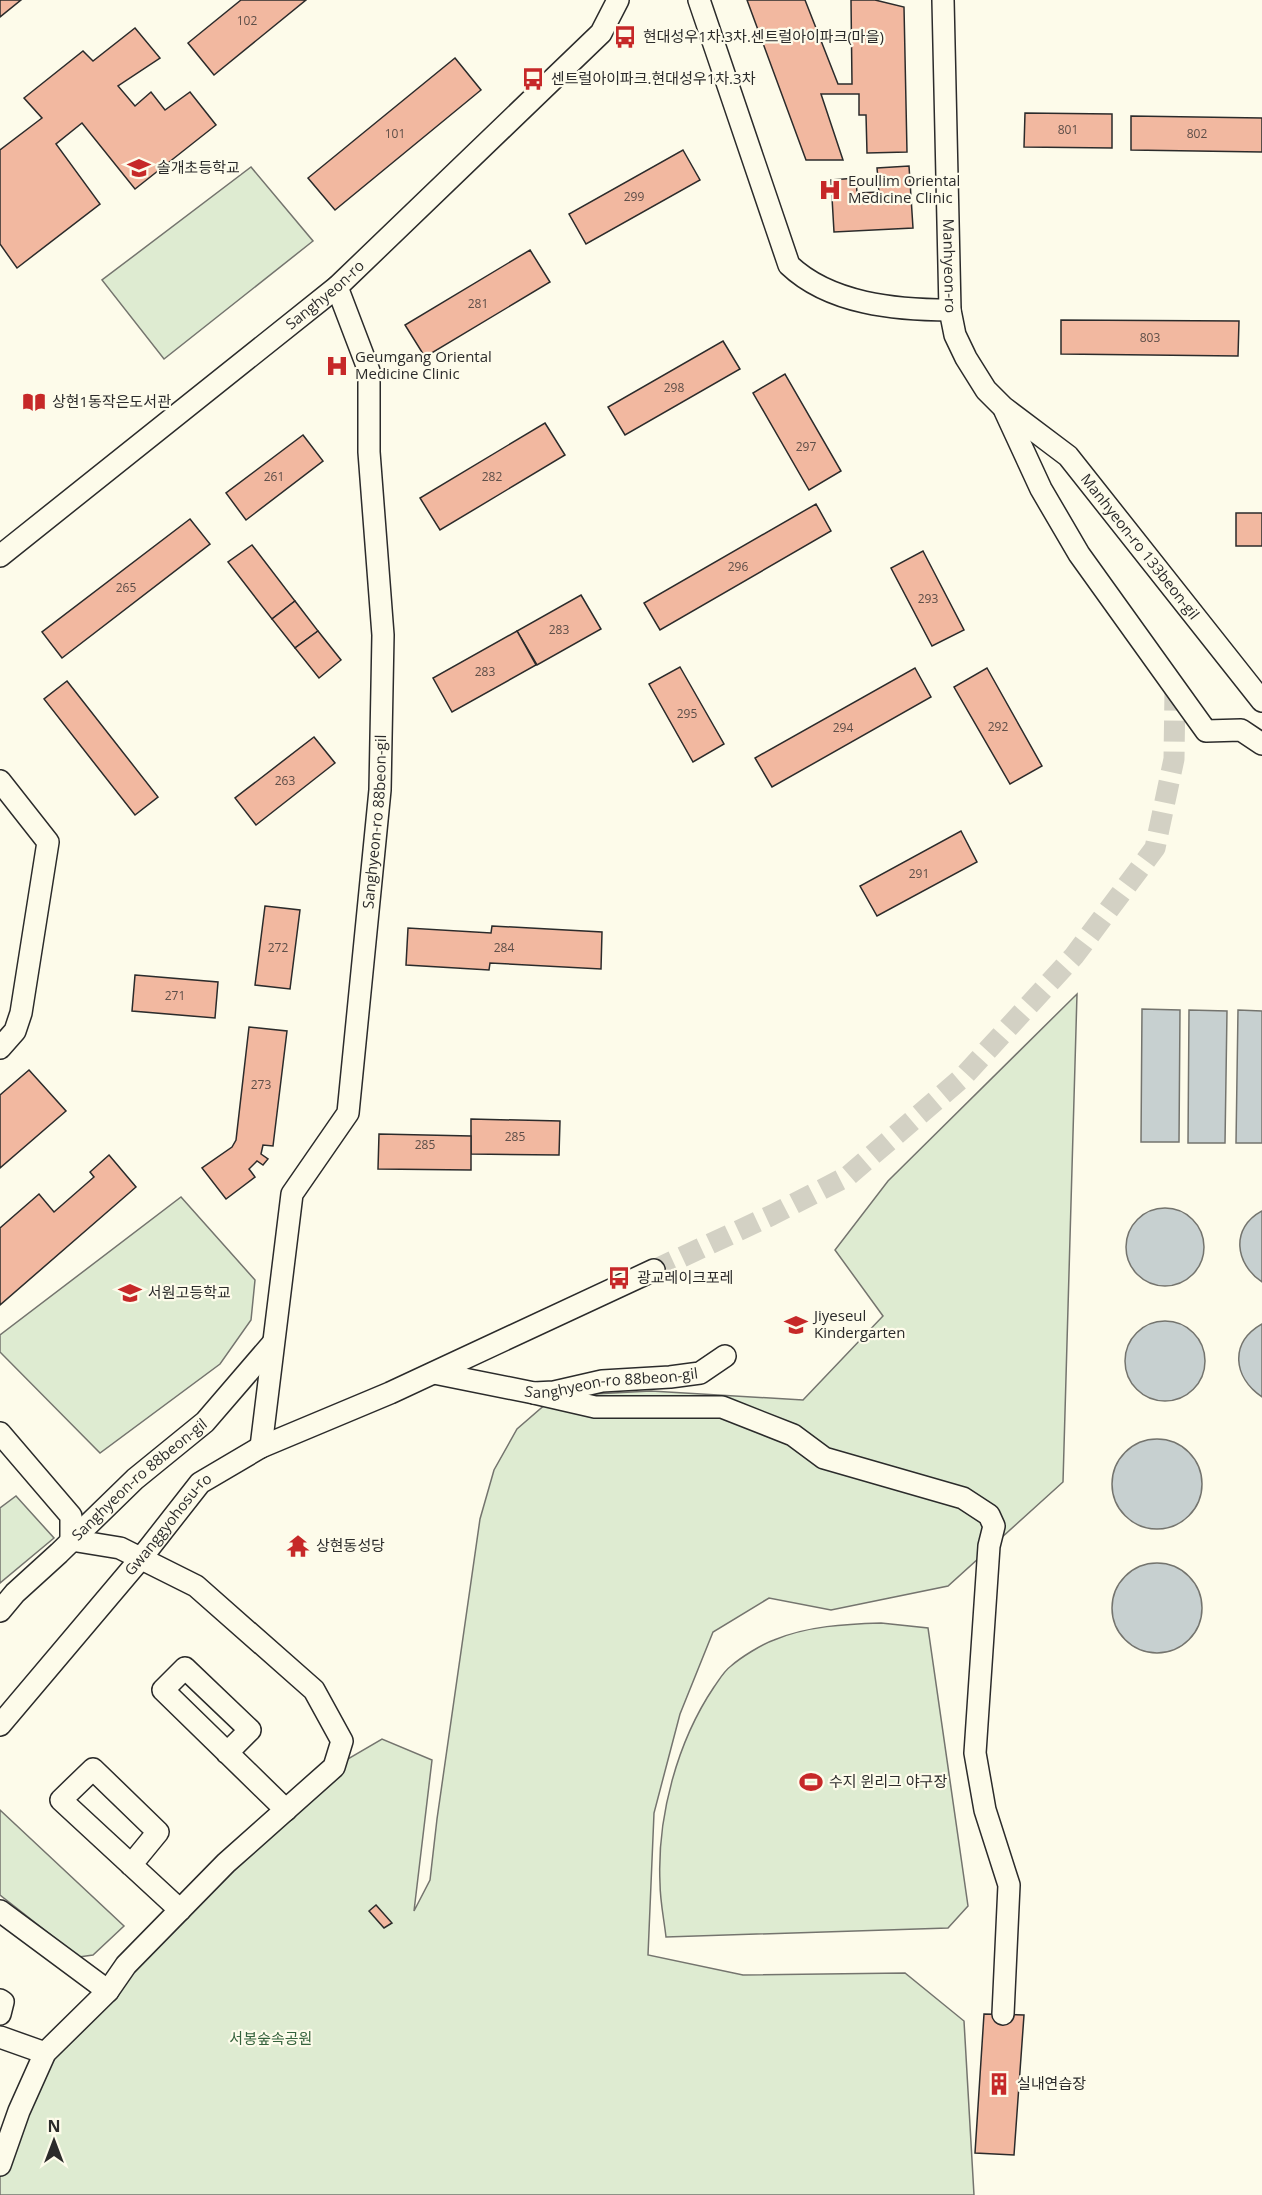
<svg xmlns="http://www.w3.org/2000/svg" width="1262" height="2195" font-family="'Open Sans','Noto Sans KR',sans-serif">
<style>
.green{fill:#deebd1;stroke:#74746e;stroke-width:1.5}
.water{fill:#c7d0d0;stroke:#74746e;stroke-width:1.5}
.building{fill:#f2b8a0;stroke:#2b2b2b;stroke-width:1.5}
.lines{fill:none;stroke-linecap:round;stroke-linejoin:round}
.minor-tunnel{stroke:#d3d1c4;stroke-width:21;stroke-dasharray:21 10;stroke-linecap:butt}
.minor-casing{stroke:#2b2b2b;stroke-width:24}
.minor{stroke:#fdfbea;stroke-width:21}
.labels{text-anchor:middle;stroke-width:4.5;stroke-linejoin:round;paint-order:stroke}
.number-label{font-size:12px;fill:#5d4e48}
.poi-label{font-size:15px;fill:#2b2b2b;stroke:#fdfbea;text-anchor:start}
.street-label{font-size:15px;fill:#2b2b2b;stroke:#fdfbea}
.park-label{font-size:15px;fill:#34623c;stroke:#fdfbea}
</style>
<rect width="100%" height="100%" fill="#fdfbea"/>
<g class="green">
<polygon points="251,167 313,241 164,359 102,280"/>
<polygon points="1077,994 1063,1482 948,1586 831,1610 769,1598 713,1632 680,1714 654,1813 648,1955 743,1975 905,1973 964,2021 974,2195 0,2195 0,2165 45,2053 334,1767 382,1739 432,1760 414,1911 430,1880 437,1819 480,1519 494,1470 517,1429 547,1403 594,1394 651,1391 803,1400 883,1316 835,1250 888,1181"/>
<polygon points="181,1197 255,1280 251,1320 220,1364 100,1453 0,1352 0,1335"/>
<polygon points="16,1496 54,1538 0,1583 0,1508"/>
<path d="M881 1623 928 1628 968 1906 948 1928 666 1937C664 1919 660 1901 660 1883 657 1817 677 1742 714 1687 719 1680 724 1671 731 1666 740 1658 762 1644 774 1640 807 1626 846 1624 881 1623Z"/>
<polygon points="0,1810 124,1926 93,1955 79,1957 0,1895"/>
</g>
<g class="water">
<polygon points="1142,1009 1180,1010 1179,1142 1141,1142"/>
<polygon points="1189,1010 1227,1011 1225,1143 1188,1143"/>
<polygon points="1238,1010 1262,1011 1262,1143 1236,1143"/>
<circle cx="1165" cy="1247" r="39"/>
<path d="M1262 1211V1282C1235 1264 1230 1228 1262 1211Z"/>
<circle cx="1165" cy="1361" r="40"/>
<path d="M1262 1324V1397C1233 1377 1229 1343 1262 1324Z"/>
<circle cx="1157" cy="1484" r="45"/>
<circle cx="1157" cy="1608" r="45"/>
</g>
<g class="building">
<polygon points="0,0 21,0 0,17"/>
<polygon points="241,0 306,0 214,75 188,43"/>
<polygon points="747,0 805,0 838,84 852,84 851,0 875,0 904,7 907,152 867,153 866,115 859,115 859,94 821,94 843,160 806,160"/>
<polygon points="135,28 160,58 118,86 135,106 151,92 165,110 190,92 216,125 135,189 82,123 56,144 100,204 17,268 0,244 0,150 42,118 24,98 83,51 93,61"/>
<polygon points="455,58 481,90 335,210 308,178"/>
<polygon points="1025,113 1112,114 1112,148 1024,147"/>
<polygon points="1131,116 1262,118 1262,152 1131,150"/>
<polygon points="683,150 700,180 586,244 569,214"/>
<polygon points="909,166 913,228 834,232 831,180 856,178 857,193 879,192 877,168"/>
<polygon points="530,250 550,282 425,357 405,325"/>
<polygon points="1061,320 1239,321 1238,356 1061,354"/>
<polygon points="723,341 740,369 625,435 608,407"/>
<polygon points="785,374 841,471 809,490 753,393"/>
<polygon points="545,423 565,455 440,530 420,498"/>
<polygon points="303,435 323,461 246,520 226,493"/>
<polygon points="816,504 831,531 660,630 644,603"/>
<rect x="1236" y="513" width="26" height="33"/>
<polygon points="190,519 210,544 62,658 42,632"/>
<polygon points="252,545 295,601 272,619 228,562"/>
<polygon points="923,551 964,630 932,646 891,568"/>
<polygon points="581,595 601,629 537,665 517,631"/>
<polygon points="295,601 318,631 295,648 272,619"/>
<polygon points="318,631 341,660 319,678 295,648"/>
<polygon points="517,631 536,665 452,712 433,678"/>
<polygon points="680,667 724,744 693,762 649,684"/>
<polygon points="915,668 931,697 772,787 755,758"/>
<polygon points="987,668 1042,766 1010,784 954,687"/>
<polygon points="67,681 158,797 135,815 44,699"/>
<polygon points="314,737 335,763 256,825 235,798"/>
<polygon points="961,831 977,862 877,916 860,886"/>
<polygon points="265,906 300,910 290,989 255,985"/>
<polygon points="492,926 602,932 601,969 490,963 489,970 406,965 408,928 491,933"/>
<polygon points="135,975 218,982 215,1018 132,1011"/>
<polygon points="249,1027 287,1031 273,1146 263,1145 261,1154 268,1159 263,1165 257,1161 249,1169 255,1177 226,1199 202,1168 232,1147 236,1140"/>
<polygon points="29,1070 66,1111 0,1168 0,1095"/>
<polygon points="471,1119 560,1121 559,1155 471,1154"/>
<polygon points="379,1134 471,1136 471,1170 378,1169"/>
<polygon points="109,1155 136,1187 0,1305 0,1228 39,1194 54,1212 94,1177 90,1172"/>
<polygon points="376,1905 392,1923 384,1928 369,1911"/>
<polygon points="984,2014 1024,2015 1014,2155 975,2153"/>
</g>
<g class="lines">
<polyline class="minor-tunnel" points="654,1270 772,1215 848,1176 962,1078 1074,956 1155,848 1174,759 1175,690"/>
<g class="minor-casing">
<g id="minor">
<path d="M699 0 789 265C830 304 896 310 950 310"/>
<path id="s1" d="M943 0 950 310 955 335 966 358 986 390 1003 407 1068 456 1262 701"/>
<polyline points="1005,411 1041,489 1079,554 1206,731 1241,730 1262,744"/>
<path id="s2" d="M0 556 337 287 601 33 618 0"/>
<polyline points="0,781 48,842 21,1013 15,1031 0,1048"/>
<path id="s3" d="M434 1373 534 1393 554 1392 602 1381 670 1377 700 1373 725 1356"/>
<polyline points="534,1393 595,1407 722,1407 793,1435 824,1458 963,1498 989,1515 994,1526 989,1546 975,1753 985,1810 1009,1885 1003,2014"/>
<polyline points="0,1433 71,1516 71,1540 120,1548 196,1586 314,1690 342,1741 334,1767 226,1863 126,1965 108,1991 45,2053 19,2111 0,2165"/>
<path id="s4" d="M261 1447 292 1194 348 1113 380 790 383 635 369 452V371L337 287"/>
<path id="s5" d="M0 1611 15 1593 59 1553 135 1479 205 1422 273 1343"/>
<path id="s6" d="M0 1725 142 1557 200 1483 261 1447 390 1393 654 1270"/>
<polyline points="227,1753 250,1730 185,1668 163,1690 286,1810"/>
<polyline points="131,1865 158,1832 93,1769 61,1800 180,1910"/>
<polyline points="0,1911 108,1991"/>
<polyline points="0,2000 3,2002 0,2014"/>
<polyline points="0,2037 45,2053"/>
</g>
</g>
<use href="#minor" class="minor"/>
</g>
<defs>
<g id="bus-bare" transform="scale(1.8)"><path d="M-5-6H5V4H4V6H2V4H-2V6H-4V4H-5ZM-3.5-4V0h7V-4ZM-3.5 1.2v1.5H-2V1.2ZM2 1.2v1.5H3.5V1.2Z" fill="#c62828" stroke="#fdfbea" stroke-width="2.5" paint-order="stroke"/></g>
<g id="school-bare" transform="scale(1.8)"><path d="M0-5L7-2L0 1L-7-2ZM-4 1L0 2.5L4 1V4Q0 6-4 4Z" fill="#c62828" stroke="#fdfbea" stroke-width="2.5" paint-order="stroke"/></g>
<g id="hospital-bare" transform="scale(1.8)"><path d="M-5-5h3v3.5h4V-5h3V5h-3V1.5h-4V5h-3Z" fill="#c62828" stroke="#fdfbea" stroke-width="2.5" paint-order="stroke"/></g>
<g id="library-bare" transform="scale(1.8)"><path d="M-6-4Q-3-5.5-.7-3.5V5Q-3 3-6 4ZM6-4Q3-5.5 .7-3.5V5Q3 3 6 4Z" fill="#c62828" stroke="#fdfbea" stroke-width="2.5" paint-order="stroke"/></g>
<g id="temple-bare" transform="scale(1.8)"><path d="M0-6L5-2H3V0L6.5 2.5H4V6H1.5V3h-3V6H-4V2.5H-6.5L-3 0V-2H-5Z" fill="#c62828" stroke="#fdfbea" stroke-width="2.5" paint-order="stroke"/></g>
<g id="stadium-bare" transform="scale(1.8)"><path d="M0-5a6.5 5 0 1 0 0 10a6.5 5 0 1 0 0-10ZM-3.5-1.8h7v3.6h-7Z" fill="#c62828" stroke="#fdfbea" stroke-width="2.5" paint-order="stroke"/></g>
<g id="building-bare" transform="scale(1.8)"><path d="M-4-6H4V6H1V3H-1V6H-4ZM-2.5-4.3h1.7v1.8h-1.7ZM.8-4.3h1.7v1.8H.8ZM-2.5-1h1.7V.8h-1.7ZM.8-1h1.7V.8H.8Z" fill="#c62828" stroke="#fdfbea" stroke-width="2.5" paint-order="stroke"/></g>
</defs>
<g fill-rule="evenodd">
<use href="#bus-bare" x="625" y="37"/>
<use href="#bus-bare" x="533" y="79"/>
<use href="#school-bare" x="139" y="168"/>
<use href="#hospital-bare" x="830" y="190"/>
<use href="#hospital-bare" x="337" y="366"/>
<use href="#library-bare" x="34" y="402"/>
<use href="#bus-bare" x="619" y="1278"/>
<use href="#school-bare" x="130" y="1293"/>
<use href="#school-bare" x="796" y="1325"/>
<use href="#temple-bare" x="298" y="1546"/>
<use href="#stadium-bare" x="811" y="1782"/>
<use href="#building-bare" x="999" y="2084"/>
</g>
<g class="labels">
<g class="number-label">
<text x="247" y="25">102</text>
<text x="1068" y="134">801</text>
<text x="395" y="138">101</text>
<text x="1197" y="138">802</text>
<text x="634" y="201">299</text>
<text x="478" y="308">281</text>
<text x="1150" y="342">803</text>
<text x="674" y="392">298</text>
<text x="806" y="451">297</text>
<text x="274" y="481">261</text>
<text x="492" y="481">282</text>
<text x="738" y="571">296</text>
<text x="126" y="592">265</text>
<text x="928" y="603">293</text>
<text x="559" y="634">283</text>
<text x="485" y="676">283</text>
<text x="687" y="718">295</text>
<text x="998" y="731">292</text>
<text x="843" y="732">294</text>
<text x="285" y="785">263</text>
<text x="919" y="878">291</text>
<text x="278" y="952">272</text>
<text x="504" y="952">284</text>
<text x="175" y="1000">271</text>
<text x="261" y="1089">273</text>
<text x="515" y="1141">285</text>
<text x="425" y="1149">285</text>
</g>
<g class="poi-label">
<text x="643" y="42">현대성우1차.3차.센트럴아이파크(마을)</text>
<text x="551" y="84">센트럴아이파크.현대성우1차.3차</text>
<text x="157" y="173">솔개초등학교</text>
<text x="848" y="186">Eoullim Oriental<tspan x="848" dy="17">Medicine Clinic</tspan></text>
<text x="355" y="362">Geumgang Oriental<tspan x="355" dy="17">Medicine Clinic</tspan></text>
<text x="52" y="407">상현1동작은도서관</text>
<text x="637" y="1283">광교레이크포레</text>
<text x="148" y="1298">서원고등학교</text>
<text x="814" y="1321">Jiyeseul<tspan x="814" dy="17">Kindergarten</tspan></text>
<text x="316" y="1551">상현동성당</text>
<text x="829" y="1787">수지 윈리그 야구장</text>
<text x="1017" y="2089">실내연습장</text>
</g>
<g class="street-label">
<text dy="5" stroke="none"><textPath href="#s1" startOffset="266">Manhyeon-ro</textPath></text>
<text dy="5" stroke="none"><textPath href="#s2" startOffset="417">Sanghyeon-ro</textPath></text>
<text dy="5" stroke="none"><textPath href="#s1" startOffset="620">Manhyeon-ro 133beon-gil</textPath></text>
<text dy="5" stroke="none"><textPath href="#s4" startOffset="646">Sanghyeon-ro 88beon-gil</textPath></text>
<text dy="5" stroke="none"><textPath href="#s3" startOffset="180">Sanghyeon-ro 88beon-gil</textPath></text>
<text dy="5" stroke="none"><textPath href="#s5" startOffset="192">Sanghyeon-ro 88beon-gil</textPath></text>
<text dy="5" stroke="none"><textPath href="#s6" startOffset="262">Gwanggyohosu-ro</textPath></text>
</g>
<g class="park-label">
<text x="271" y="2044">서봉숲속공원</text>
</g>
</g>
<g transform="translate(54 2141)" stroke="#fdfbea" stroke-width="4.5" paint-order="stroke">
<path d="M0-4.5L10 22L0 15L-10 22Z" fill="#2b2b2b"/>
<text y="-9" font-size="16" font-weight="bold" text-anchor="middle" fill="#2b2b2b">N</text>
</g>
</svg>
